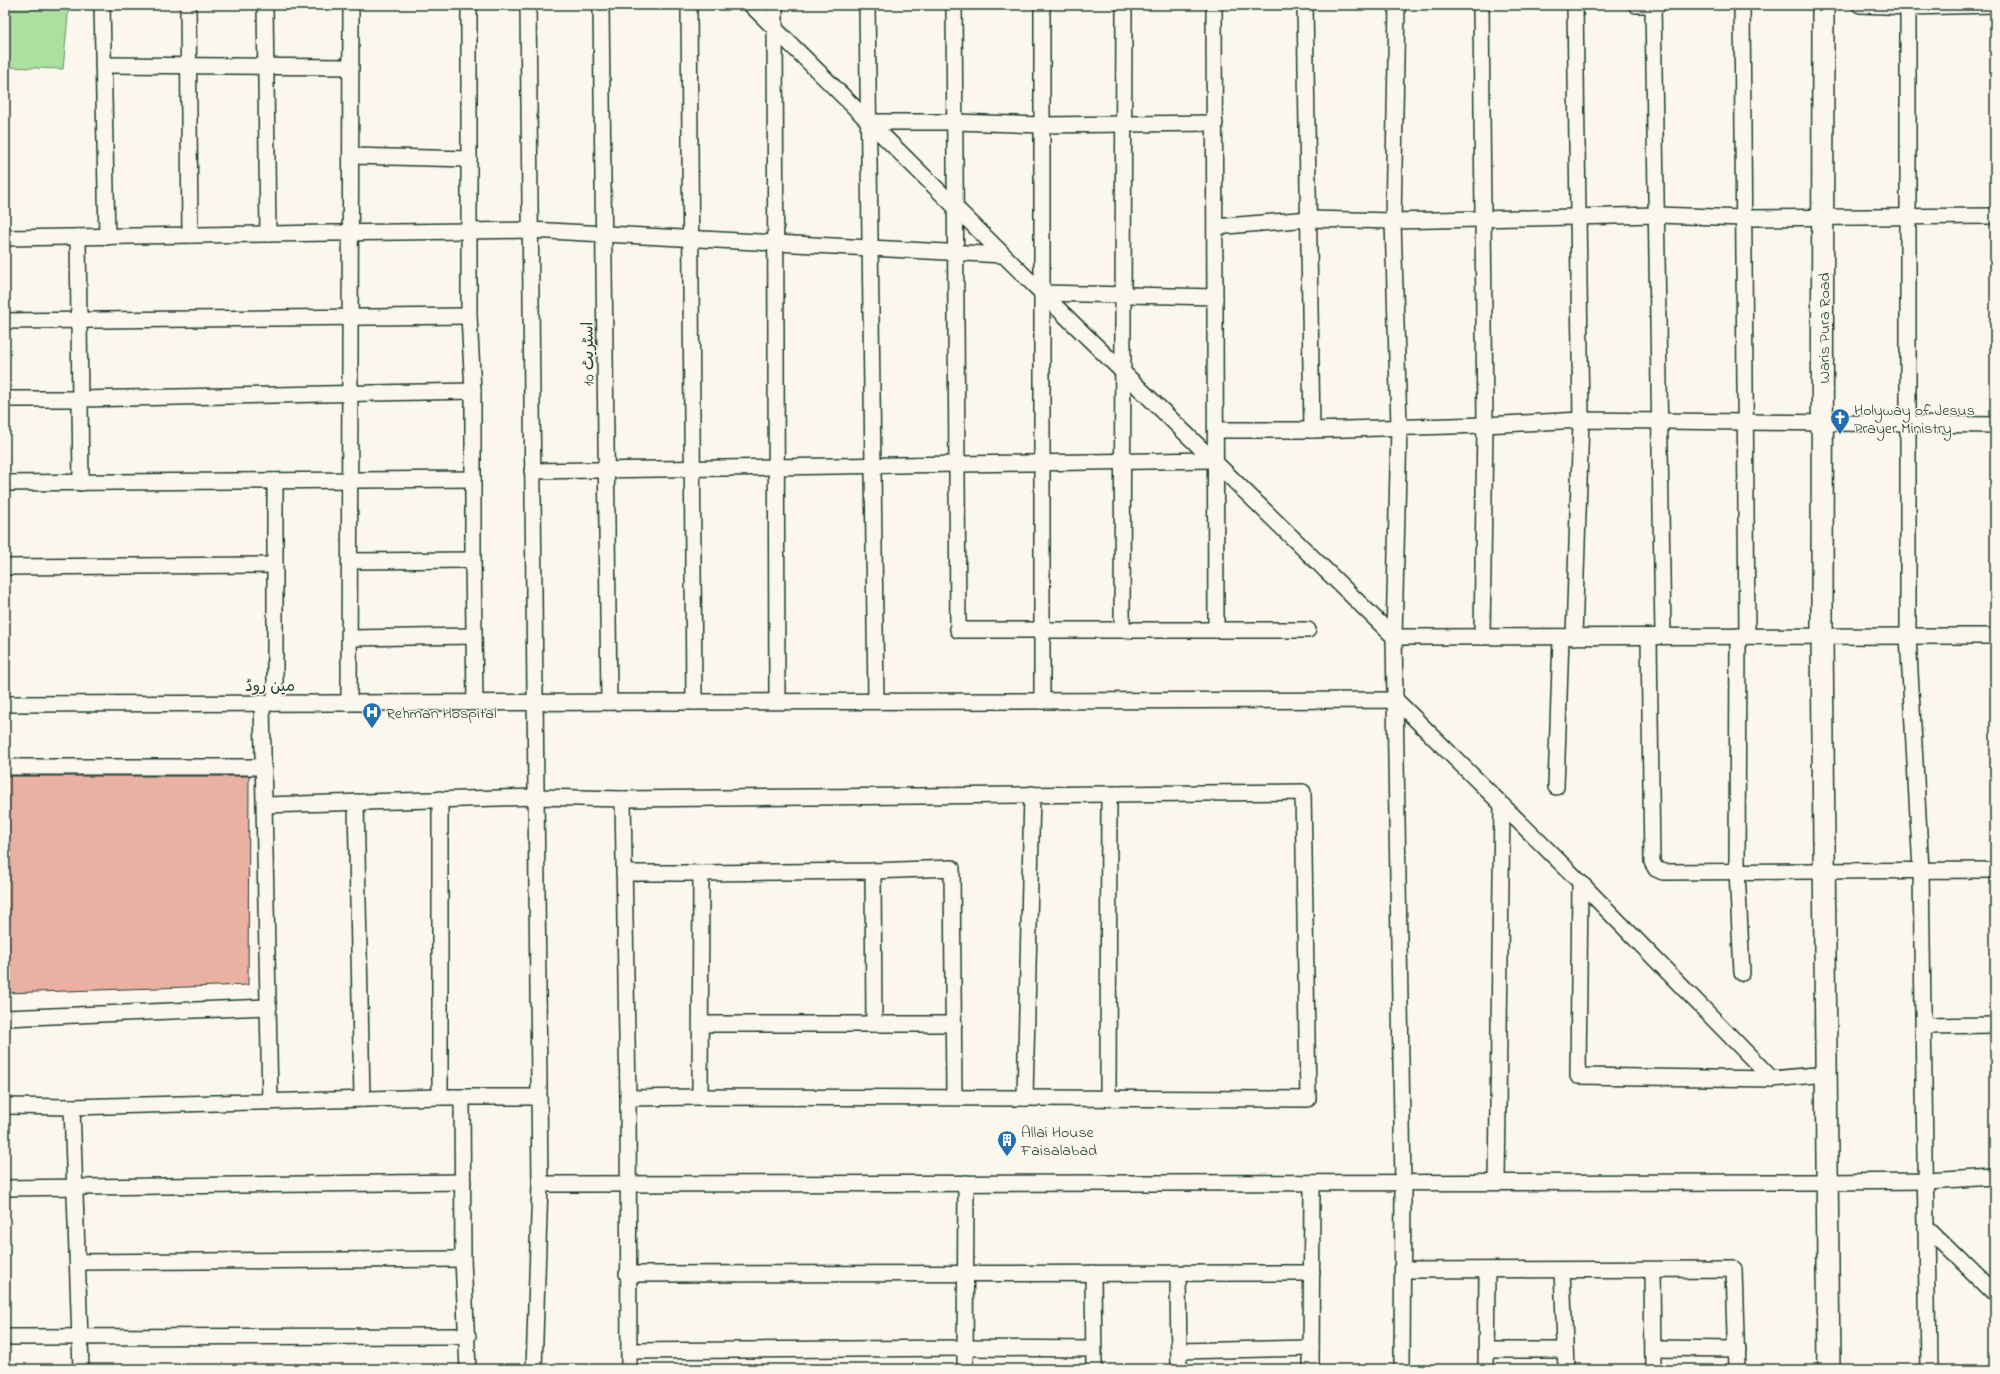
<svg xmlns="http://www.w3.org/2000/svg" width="2000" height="1374" font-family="'Indie Flower','Playpen Sans Arabic',sans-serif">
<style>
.green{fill:#addfa0;stroke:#668e6a}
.building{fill:#eab1a3;stroke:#1f3d34}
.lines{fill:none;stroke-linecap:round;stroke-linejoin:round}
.minor-casing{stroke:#1f3d34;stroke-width:18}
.secondary-casing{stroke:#1f3d34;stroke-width:24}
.minor{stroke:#fbf7ec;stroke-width:15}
.secondary{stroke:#fbf7ec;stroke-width:21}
.labels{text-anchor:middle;stroke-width:3;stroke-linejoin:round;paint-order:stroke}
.street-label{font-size:16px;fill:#1f3d34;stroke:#fbf7ec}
.poi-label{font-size:16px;fill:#1f3d34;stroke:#fbf7ec;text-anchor:start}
</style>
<rect width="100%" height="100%" fill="#fbf7ec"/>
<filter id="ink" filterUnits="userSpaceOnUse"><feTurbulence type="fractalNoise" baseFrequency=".025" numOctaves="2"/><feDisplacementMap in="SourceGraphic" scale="8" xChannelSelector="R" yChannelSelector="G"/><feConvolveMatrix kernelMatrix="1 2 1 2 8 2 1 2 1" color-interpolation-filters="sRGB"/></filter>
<g filter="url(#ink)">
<polygon class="green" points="5,5 69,5 63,69 5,67"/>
<polygon class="building" points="5,776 249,776 248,985 5,993"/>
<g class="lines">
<g class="minor-casing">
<g id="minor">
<polyline points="102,5 107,237"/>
<polyline points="188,5 190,235"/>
<polyline points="265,5 268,234"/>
<polyline points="469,5 469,316 473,391 473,560 475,702"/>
<polyline points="528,5 540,1184 534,1369"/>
<polyline points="601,5 609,702"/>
<polyline points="689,5 694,702"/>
<polyline points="751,5 1042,293 1394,637 1995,636"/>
<polyline points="775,5 777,701"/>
<polyline points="867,5 876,701"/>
<polyline points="954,5 958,630 1308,630"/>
<polyline points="1214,5 1216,630"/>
<polyline points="1305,5 1312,430"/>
<polyline points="1397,5 1393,221 1399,427 1394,637 1403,1183 1402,1369"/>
<polyline points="1481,5 1485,425 1482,637"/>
<polyline points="1636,5 1658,5"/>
<polyline points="1653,5 1663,636"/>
<polyline points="1742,5 1747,636"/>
<polyline points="1860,5 1908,7 1995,5"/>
<polyline points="1908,5 1908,636 1921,870 1928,1369"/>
<polyline points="103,65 351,67"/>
<polyline points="869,122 955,122 1042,125 1215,123"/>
<polyline points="351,156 469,159"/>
<polyline points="1215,227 1309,219 1393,221 1657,215 1744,218 1995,216"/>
<polyline points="78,237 81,483"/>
<polyline points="5,238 530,230 1003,255"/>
<polyline points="1042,293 1215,297"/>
<polyline points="5,321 469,316"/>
<polyline points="5,399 79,399 473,391"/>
<polyline points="1216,430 1312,430 1485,425 1581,420 1995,425"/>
<polyline points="532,471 1213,460"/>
<polyline points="275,481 275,703"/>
<polyline points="5,483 473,479"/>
<polyline points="351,561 473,560"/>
<polyline points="5,567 275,565"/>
<polyline points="1122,630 1124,5"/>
<polyline points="1738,636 1737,870 1742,973"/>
<polyline points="1574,637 1581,420 1575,5"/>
<polyline points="1649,637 1652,862 1656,869 1663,872 1995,870"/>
<polyline points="350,638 474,636"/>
<polyline points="1042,701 1042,5"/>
<polyline points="262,703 270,1102"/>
<polyline points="349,703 351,5"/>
<polyline points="5,704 1396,700 1580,882 1772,1079 1826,1074"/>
<polyline points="5,767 264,767"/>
<polyline points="1556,787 1561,637"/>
<polyline points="440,799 440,1097"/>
<polyline points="623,799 628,1098 629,1369"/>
<polyline points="356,802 362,1099"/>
<polyline points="265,805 536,797 623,799 1303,792 1308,1099 700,1097 628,1098"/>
<polyline points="873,871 874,1024"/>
<polyline points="624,873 701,873"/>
<polyline points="1580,882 1578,1076 1772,1079"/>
<polyline points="5,1018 269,1007"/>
<polyline points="701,1024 954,1024"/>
<polyline points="1923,1026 1995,1025"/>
<polyline points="700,1097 701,873 873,871 952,868 954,1097"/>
<polyline points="462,1098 463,1259 468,1369"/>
<polyline points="1025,1098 1032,794"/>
<polyline points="1108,1098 1109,794"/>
<polyline points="5,1106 72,1107 440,1097 538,1097"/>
<polyline points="72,1107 81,1369"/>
<polyline points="1497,1182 1502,805"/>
<polyline points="540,1184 1827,1182 1926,1181 1995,1177"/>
<polyline points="5,1188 463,1182"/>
<polyline points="1926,1227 1995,1295"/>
<polyline points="78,1262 463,1259"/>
<polyline points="1403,1270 1734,1269 1737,1369"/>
<polyline points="1562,1270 1566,1369"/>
<polyline points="1652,1270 1653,1369"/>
<polyline points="1093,1273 1094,1369"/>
<polyline points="1178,1273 1179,1369"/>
<polyline points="627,1274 1312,1273"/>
<polyline points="5,1337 468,1336"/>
<polyline points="1653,1348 1737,1349"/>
<polyline points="1486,1350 1565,1350"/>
<polyline points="629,1351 965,1348 1093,1349"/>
<polyline points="1179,1351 1311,1348"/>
<polyline points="965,1369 966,1183"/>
<polyline points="1311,1369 1312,1183"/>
<polyline points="1486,1369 1487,1270"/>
</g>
</g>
<g class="secondary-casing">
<polyline id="secondary" points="1823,5 1822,636 1829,1369"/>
</g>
<use href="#minor" class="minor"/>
<use href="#secondary" class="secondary"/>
</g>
</g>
<defs>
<g id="church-pin" transform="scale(1)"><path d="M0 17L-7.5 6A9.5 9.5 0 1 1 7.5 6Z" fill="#1f6fb2" stroke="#fbf7ec"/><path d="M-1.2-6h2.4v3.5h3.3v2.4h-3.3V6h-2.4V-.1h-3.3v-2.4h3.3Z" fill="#fff"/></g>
<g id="hospital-pin" transform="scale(1)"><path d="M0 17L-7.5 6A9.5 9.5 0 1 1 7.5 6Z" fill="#1f6fb2" stroke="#fbf7ec"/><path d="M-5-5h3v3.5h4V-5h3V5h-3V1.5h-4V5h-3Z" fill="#fff"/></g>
<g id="building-pin" transform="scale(1)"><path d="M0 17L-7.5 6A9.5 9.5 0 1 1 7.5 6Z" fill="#1f6fb2" stroke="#fbf7ec"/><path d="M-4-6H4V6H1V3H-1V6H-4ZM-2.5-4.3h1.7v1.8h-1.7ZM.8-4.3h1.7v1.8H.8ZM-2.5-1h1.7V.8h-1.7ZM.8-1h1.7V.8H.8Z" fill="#fff"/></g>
</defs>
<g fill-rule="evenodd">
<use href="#church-pin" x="1840" y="418"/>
<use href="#hospital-pin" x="372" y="712"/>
<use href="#building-pin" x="1007" y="1140"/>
</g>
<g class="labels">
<g class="street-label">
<text transform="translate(1823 328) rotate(-90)" y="6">Waris Pura Road</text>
<text transform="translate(587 354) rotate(-91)" y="6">اسٹریٹ 10</text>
<text x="270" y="691">مین روڈ</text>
</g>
<g class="poi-label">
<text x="1854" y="415">Holyway of Jesus<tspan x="1854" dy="18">Prayer Ministry</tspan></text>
<text x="386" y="718">Rehman Hospital</text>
<text x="1021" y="1137">Allai House<tspan x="1021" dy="18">Faisalabad</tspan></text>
</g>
</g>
<rect width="2000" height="1374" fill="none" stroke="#fbf7ec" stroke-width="20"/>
<rect x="10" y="10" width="1980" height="1354" fill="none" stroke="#1f3d34" stroke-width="1.5" filter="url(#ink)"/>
</svg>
